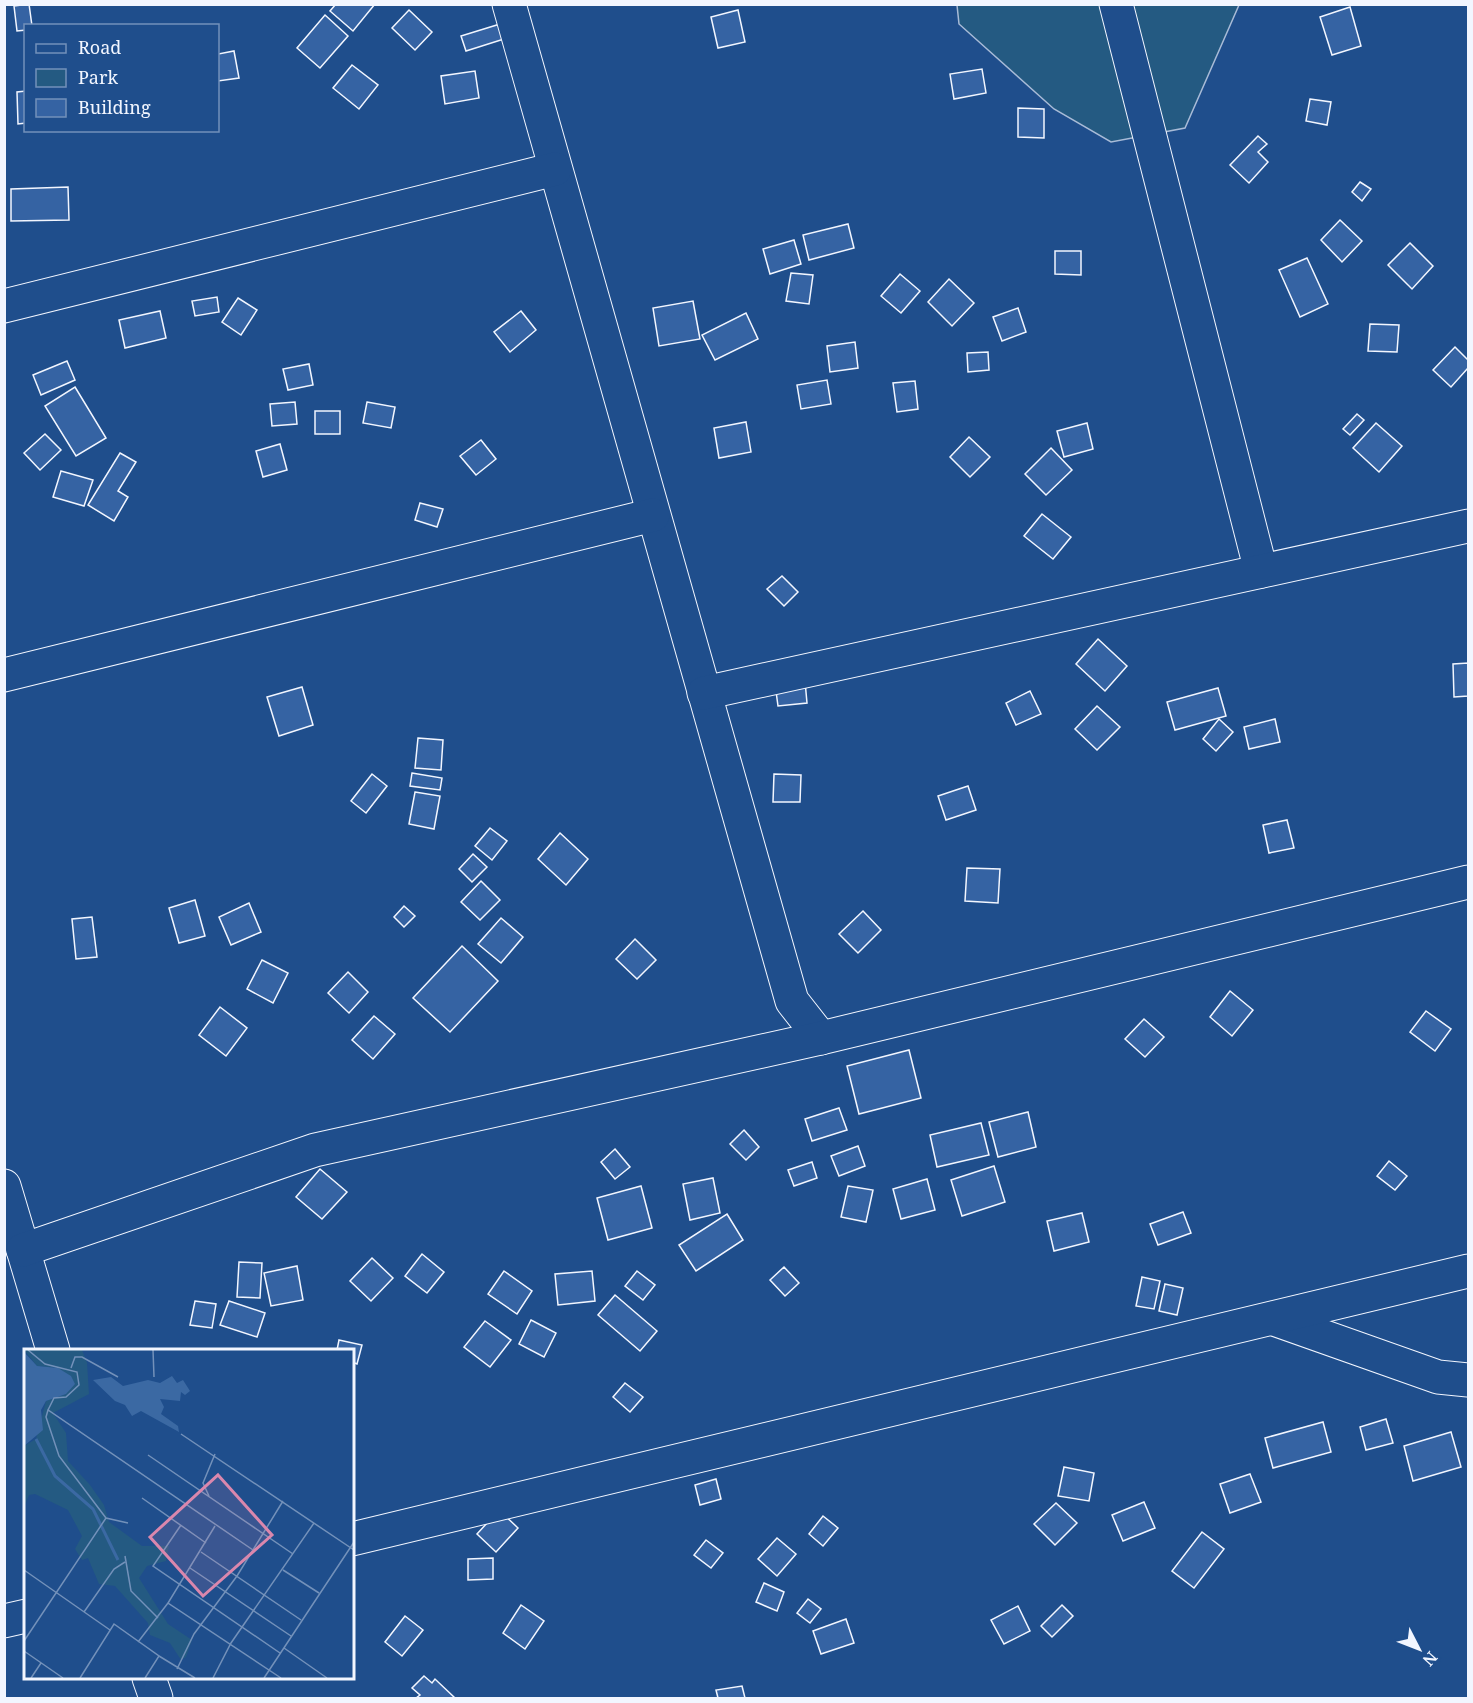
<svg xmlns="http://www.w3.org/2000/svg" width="1473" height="1703" font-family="'Noto Serif',serif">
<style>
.green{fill:#245a82;stroke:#a8bbd7;stroke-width:1.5}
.building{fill:#3563a3;stroke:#f2f6ff;stroke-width:1.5}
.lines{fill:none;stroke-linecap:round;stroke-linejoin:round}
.minor-casing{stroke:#f2f6ff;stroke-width:35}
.minor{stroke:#1f4e8c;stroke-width:33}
.inset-river{fill:none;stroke:#3b69a3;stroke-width:3}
.inset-road{fill:none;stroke:#7391ba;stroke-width:1.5}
.view{fill:#da87ad;fill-opacity:0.15;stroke:#da87ad;stroke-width:3}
.inset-edge{fill:none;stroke:#f2f6ff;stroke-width:3}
</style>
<rect width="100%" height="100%" fill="#1f4e8c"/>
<polygon class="green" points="957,5 1239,5 1185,128 1111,142 1054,109 959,24"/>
<g class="building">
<polygon points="29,4 32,26 26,26 26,30 17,31 14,6"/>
<polygon points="336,4 375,4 353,31 330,11"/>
<polygon points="1350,7 1361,46 1332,55 1320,17"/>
<polygon points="409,10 432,32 415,50 392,28"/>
<polygon points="738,10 745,42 718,48 711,17"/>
<polygon points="325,15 348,36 320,68 297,48"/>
<polygon points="500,24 504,39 466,51 461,36"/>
<polygon points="234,51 239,78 218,81 218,54"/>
<polygon points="352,65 378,85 359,109 333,88"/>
<polygon points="982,69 986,93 954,99 950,74"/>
<polygon points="475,71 479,98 445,104 441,76"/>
<polygon points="26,91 26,123 18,124 17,92"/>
<polygon points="1310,99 1331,102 1327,125 1306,121"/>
<polygon points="1018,108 1044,109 1044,138 1018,137"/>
<polygon points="1258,136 1267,144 1258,152 1268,162 1249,183 1230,165"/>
<polygon points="1360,182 1371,189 1362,201 1352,192"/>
<polygon points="68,187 69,220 11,221 11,189"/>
<polygon points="1340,220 1362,241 1342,262 1321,240"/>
<polygon points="848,224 854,248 809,260 803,235"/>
<polygon points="794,240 801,264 770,274 763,249"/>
<polygon points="1410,243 1433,266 1412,289 1388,265"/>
<polygon points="1055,251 1081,251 1081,275 1055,274"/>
<polygon points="1307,258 1328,304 1300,317 1279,270"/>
<polygon points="791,273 813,275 809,304 786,301"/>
<polygon points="900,274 920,291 901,313 881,296"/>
<polygon points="949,279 974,303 952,326 928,302"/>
<polygon points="217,297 219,312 195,316 192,301"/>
<polygon points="238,298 257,310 241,335 222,322"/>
<polygon points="693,301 700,339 659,346 653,308"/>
<polygon points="1018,308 1026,332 1002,341 993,317"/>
<polygon points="160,311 166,338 125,348 119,320"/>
<polygon points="521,311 536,330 510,352 494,332"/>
<polygon points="746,313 758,339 715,360 702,335"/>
<polygon points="1370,324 1399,325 1397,352 1368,351"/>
<polygon points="855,342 858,368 830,372 827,346"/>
<polygon points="1455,347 1468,360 1468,368 1451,387 1433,370"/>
<polygon points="988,352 989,370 968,372 967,353"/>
<polygon points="67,361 75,380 41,395 33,375"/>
<polygon points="309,364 313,385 288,390 283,369"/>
<polygon points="827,380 831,404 801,409 797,385"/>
<polygon points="915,381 918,409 897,412 893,383"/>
<polygon points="75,387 106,438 76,456 45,406"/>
<polygon points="295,402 297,424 272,426 270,404"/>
<polygon points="367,402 395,407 391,428 363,423"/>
<rect x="315" y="411" width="25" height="23"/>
<polygon points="1357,414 1364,420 1350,435 1343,429"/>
<polygon points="746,422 751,452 719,458 714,428"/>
<polygon points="1087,423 1093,449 1064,457 1057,431"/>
<polygon points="1376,423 1402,446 1379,472 1353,448"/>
<polygon points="45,434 61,450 40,470 24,453"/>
<polygon points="969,437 990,457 970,477 950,457"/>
<polygon points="481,440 496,459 476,475 460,456"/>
<polygon points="280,444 287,470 263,477 256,451"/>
<polygon points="1051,448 1072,470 1046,495 1025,474"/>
<polygon points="120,453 136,462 118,491 128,497 114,521 88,505"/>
<polygon points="61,471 93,480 84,506 53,497"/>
<polygon points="420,503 443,509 437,527 415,520"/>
<polygon points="1042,514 1071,537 1053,559 1024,536"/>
<polygon points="782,576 798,592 784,606 767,589"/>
<polygon points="1098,639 1127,666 1105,691 1076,664"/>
<polygon points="1468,663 1468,696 1454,697 1453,664"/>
<polygon points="805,681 807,703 778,706 775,684"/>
<polygon points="302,687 313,725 279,736 267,697"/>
<polygon points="1218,688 1226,716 1175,730 1167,702"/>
<polygon points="1030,691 1041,714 1016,725 1006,703"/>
<polygon points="1097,706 1120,727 1097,750 1075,729"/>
<polygon points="1219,719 1233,732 1216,751 1203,739"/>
<polygon points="1275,719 1280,742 1249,749 1244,727"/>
<polygon points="418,738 443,740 441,770 415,768"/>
<polygon points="412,773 442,778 440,790 410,786"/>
<polygon points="372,774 387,786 366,813 351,801"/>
<polygon points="774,774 801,775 800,802 773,802"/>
<polygon points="968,786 976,810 946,820 938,796"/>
<polygon points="415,792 440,796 434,829 409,824"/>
<polygon points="1287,820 1294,848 1269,853 1263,825"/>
<polygon points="490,828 507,841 492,860 475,846"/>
<polygon points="560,833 588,859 566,885 538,859"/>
<polygon points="473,854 487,867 472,882 459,869"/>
<polygon points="967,868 1000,869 998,903 965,901"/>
<polygon points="481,881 500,900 480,920 461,902"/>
<polygon points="195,900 205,936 179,943 169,908"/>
<polygon points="249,903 261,932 231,945 219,917"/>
<polygon points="404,906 415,916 404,927 394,917"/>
<polygon points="863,911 881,930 858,953 839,934"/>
<polygon points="92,917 97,957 76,959 72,919"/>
<polygon points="501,918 523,937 501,963 478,944"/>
<polygon points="635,939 656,960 637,979 616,959"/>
<polygon points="462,946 498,981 450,1032 413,998"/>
<polygon points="262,960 288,973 273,1003 247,989"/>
<polygon points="348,972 368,992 349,1013 328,993"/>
<polygon points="1230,991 1253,1010 1232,1036 1210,1017"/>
<polygon points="220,1007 247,1028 226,1056 199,1035"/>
<polygon points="1426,1011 1451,1029 1435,1051 1410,1032"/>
<polygon points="374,1016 395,1034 373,1059 352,1040"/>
<polygon points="1144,1019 1164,1037 1145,1057 1125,1039"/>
<polygon points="909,1050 921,1098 859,1114 847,1066"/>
<polygon points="839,1108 847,1130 812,1141 805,1119"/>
<polygon points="1028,1112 1036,1147 998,1157 989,1122"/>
<polygon points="981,1123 989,1155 937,1167 930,1135"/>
<polygon points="744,1130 759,1147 746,1160 730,1144"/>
<polygon points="858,1146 865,1166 839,1176 831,1156"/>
<polygon points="615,1149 630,1167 615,1179 601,1162"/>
<polygon points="1389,1161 1407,1176 1395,1190 1377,1176"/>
<polygon points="812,1162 817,1178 794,1186 788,1170"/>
<polygon points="994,1166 1005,1202 962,1216 951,1180"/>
<polygon points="320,1169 347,1192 322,1219 296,1197"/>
<polygon points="713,1178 720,1213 690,1220 683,1184"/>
<polygon points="927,1179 935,1210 901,1219 893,1189"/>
<polygon points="641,1186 652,1228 608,1240 597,1198"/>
<polygon points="848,1186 873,1190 866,1222 841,1217"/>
<polygon points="1183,1212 1191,1233 1158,1245 1150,1224"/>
<polygon points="1082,1213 1089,1242 1054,1251 1047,1221"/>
<polygon points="727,1214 743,1240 696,1271 679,1245"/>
<polygon points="422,1254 444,1272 427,1293 405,1276"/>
<polygon points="372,1258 393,1278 371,1301 350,1281"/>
<polygon points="239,1262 262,1263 260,1298 237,1297"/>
<polygon points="297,1266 303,1300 271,1306 264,1273"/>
<polygon points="784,1267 799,1283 785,1296 770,1280"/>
<polygon points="504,1271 532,1291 517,1314 488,1294"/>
<polygon points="592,1271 595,1301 558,1305 555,1274"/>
<polygon points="637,1271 655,1285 643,1300 625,1286"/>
<polygon points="1142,1277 1160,1281 1154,1309 1136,1306"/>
<polygon points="1165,1284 1183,1288 1177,1315 1159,1311"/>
<polygon points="615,1295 657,1331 640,1351 598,1315"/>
<polygon points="195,1301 216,1304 212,1328 190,1325"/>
<polygon points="229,1301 265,1313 257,1337 220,1325"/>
<polygon points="531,1320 556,1333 544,1357 519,1344"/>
<polygon points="485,1321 511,1340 490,1367 464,1347"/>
<polygon points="339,1340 362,1345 357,1364 352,1362 352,1350 337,1350"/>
<polygon points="625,1383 643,1397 630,1412 613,1397"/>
<polygon points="1386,1419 1393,1443 1366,1450 1360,1427"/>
<polygon points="1323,1422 1331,1452 1273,1468 1265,1438"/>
<polygon points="1451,1432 1461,1467 1413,1481 1404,1446"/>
<polygon points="1064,1467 1094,1473 1089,1501 1058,1496"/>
<polygon points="1250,1474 1261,1502 1230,1513 1220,1484"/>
<polygon points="716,1479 721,1499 700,1505 695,1485"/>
<polygon points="1144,1502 1155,1528 1123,1541 1112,1515"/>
<polygon points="1056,1503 1077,1523 1055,1545 1034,1524"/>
<polygon points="499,1510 518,1528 496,1552 477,1534"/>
<polygon points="823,1516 838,1528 823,1546 809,1534"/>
<polygon points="1202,1532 1224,1549 1194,1588 1172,1571"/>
<polygon points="777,1538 796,1554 777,1576 758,1559"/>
<polygon points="706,1540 723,1553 711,1568 694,1555"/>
<polygon points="493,1558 493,1579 468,1580 468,1559"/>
<polygon points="764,1583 784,1592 777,1611 756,1602"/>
<polygon points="808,1599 821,1609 810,1623 797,1613"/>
<polygon points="521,1605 544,1621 525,1649 503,1633"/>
<polygon points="1062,1605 1073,1616 1052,1637 1041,1626"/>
<polygon points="1018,1606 1030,1631 1004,1644 991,1620"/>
<polygon points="405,1616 423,1630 402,1656 385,1642"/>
<polygon points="846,1619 854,1643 821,1654 813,1631"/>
<polygon points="424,1676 432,1683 435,1679 455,1698 416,1698 420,1695 412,1688"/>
<polygon points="742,1686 745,1698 718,1698 716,1690"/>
</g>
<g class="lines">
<g class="minor-casing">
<g id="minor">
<polyline points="509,4 792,1001 821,1038"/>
<polyline points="1116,4 1261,571"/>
<polyline points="4,306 555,169"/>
<polyline points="4,675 653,515"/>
<polyline points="704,693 1468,526"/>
<polyline points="4,1186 53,1350"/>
<polyline points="23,1250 315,1150 821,1038 1468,882"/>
<polyline points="1274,1319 1438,1377 1468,1380"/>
<polyline points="352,1539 1468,1271"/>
<polyline points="4,1621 26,1616"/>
<polyline points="149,1678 156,1698"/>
</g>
</g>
<use href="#minor" class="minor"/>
</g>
<g transform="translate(24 1349)">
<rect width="330" height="330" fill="#1f4e8c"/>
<path d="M0 1H58L63 14 65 45 29 64 42 84 44 112 66 136 80 156 85 173 118 197H145L142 212 123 217 115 229 144 275 168 291 162 308 157 311 146 294 126 286 124 274 91 237 75 235 64 209 58 211 51 200 58 187 44 161 11 145 5 146 0 158V97L12 90 22 52 42 45 34 19 13 17Z" fill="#245a82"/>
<path d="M0 3 13 17 34 19 47 27 51 35 42 45 22 52 17 61 19 81 0 97ZM148 27 153 34 159 31 166 42 161 46 157 43 156 52 136 50 140 58 137 65 154 77 155 83 117 62 108 67 101 56 91 52 69 31 87 28 99 37 124 31 136 34Z" fill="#3b69a3"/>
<path class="inset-river" d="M12 90 31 127 69 160 94 211"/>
<path class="inset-road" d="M4 1 21 15 53 23 55 36 42 48 30 49 24 61M129 1 130 28M47 19 51 8H58L94 28M157 85 330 201M124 106 269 205M185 147 179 134 191 105M118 149 182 194M104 174 82 169 35 107 22 68 24 61 229 201M157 176 129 217 256 304M191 177 144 254 257 329M177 203 277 271M101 207 107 242 134 269M166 219 267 287M0 221 86 281M259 221 295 244M60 263 90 220 101 213M0 292 82 169M114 293 144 254M260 299 303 329M0 302 39 329M135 307 171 329M153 320 170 285 213 227 259 152M7 329 17 314M56 329 90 275 135 307 121 329M189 329 207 294 290 174M240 329 330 193"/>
<path class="view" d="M194 126 248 186 179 247 126 188Z"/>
<rect width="330" height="330" class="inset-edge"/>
</g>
<rect width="1473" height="1703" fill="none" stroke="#f2f6ff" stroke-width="12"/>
<rect x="24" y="24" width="195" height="108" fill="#1f4e8c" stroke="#7391ba" stroke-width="1.5"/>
<rect x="36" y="44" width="30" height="9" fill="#1f4e8c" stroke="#7391ba" stroke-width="1.5"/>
<text x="78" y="54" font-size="18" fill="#f2f6ff">Road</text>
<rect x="36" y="69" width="30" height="18" fill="#245a82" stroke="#7391ba" stroke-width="1.5"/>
<text x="78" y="84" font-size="18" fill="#f2f6ff">Park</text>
<rect x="36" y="99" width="30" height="18" fill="#3563a3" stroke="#7391ba" stroke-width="1.5"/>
<text x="78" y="114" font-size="18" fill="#f2f6ff">Building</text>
<g transform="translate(1419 1649) rotate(132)" stroke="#1f4e8c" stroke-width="4.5" paint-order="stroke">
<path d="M0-4.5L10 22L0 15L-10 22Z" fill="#f2f6ff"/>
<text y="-9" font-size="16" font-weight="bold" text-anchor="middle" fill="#f2f6ff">N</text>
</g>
</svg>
